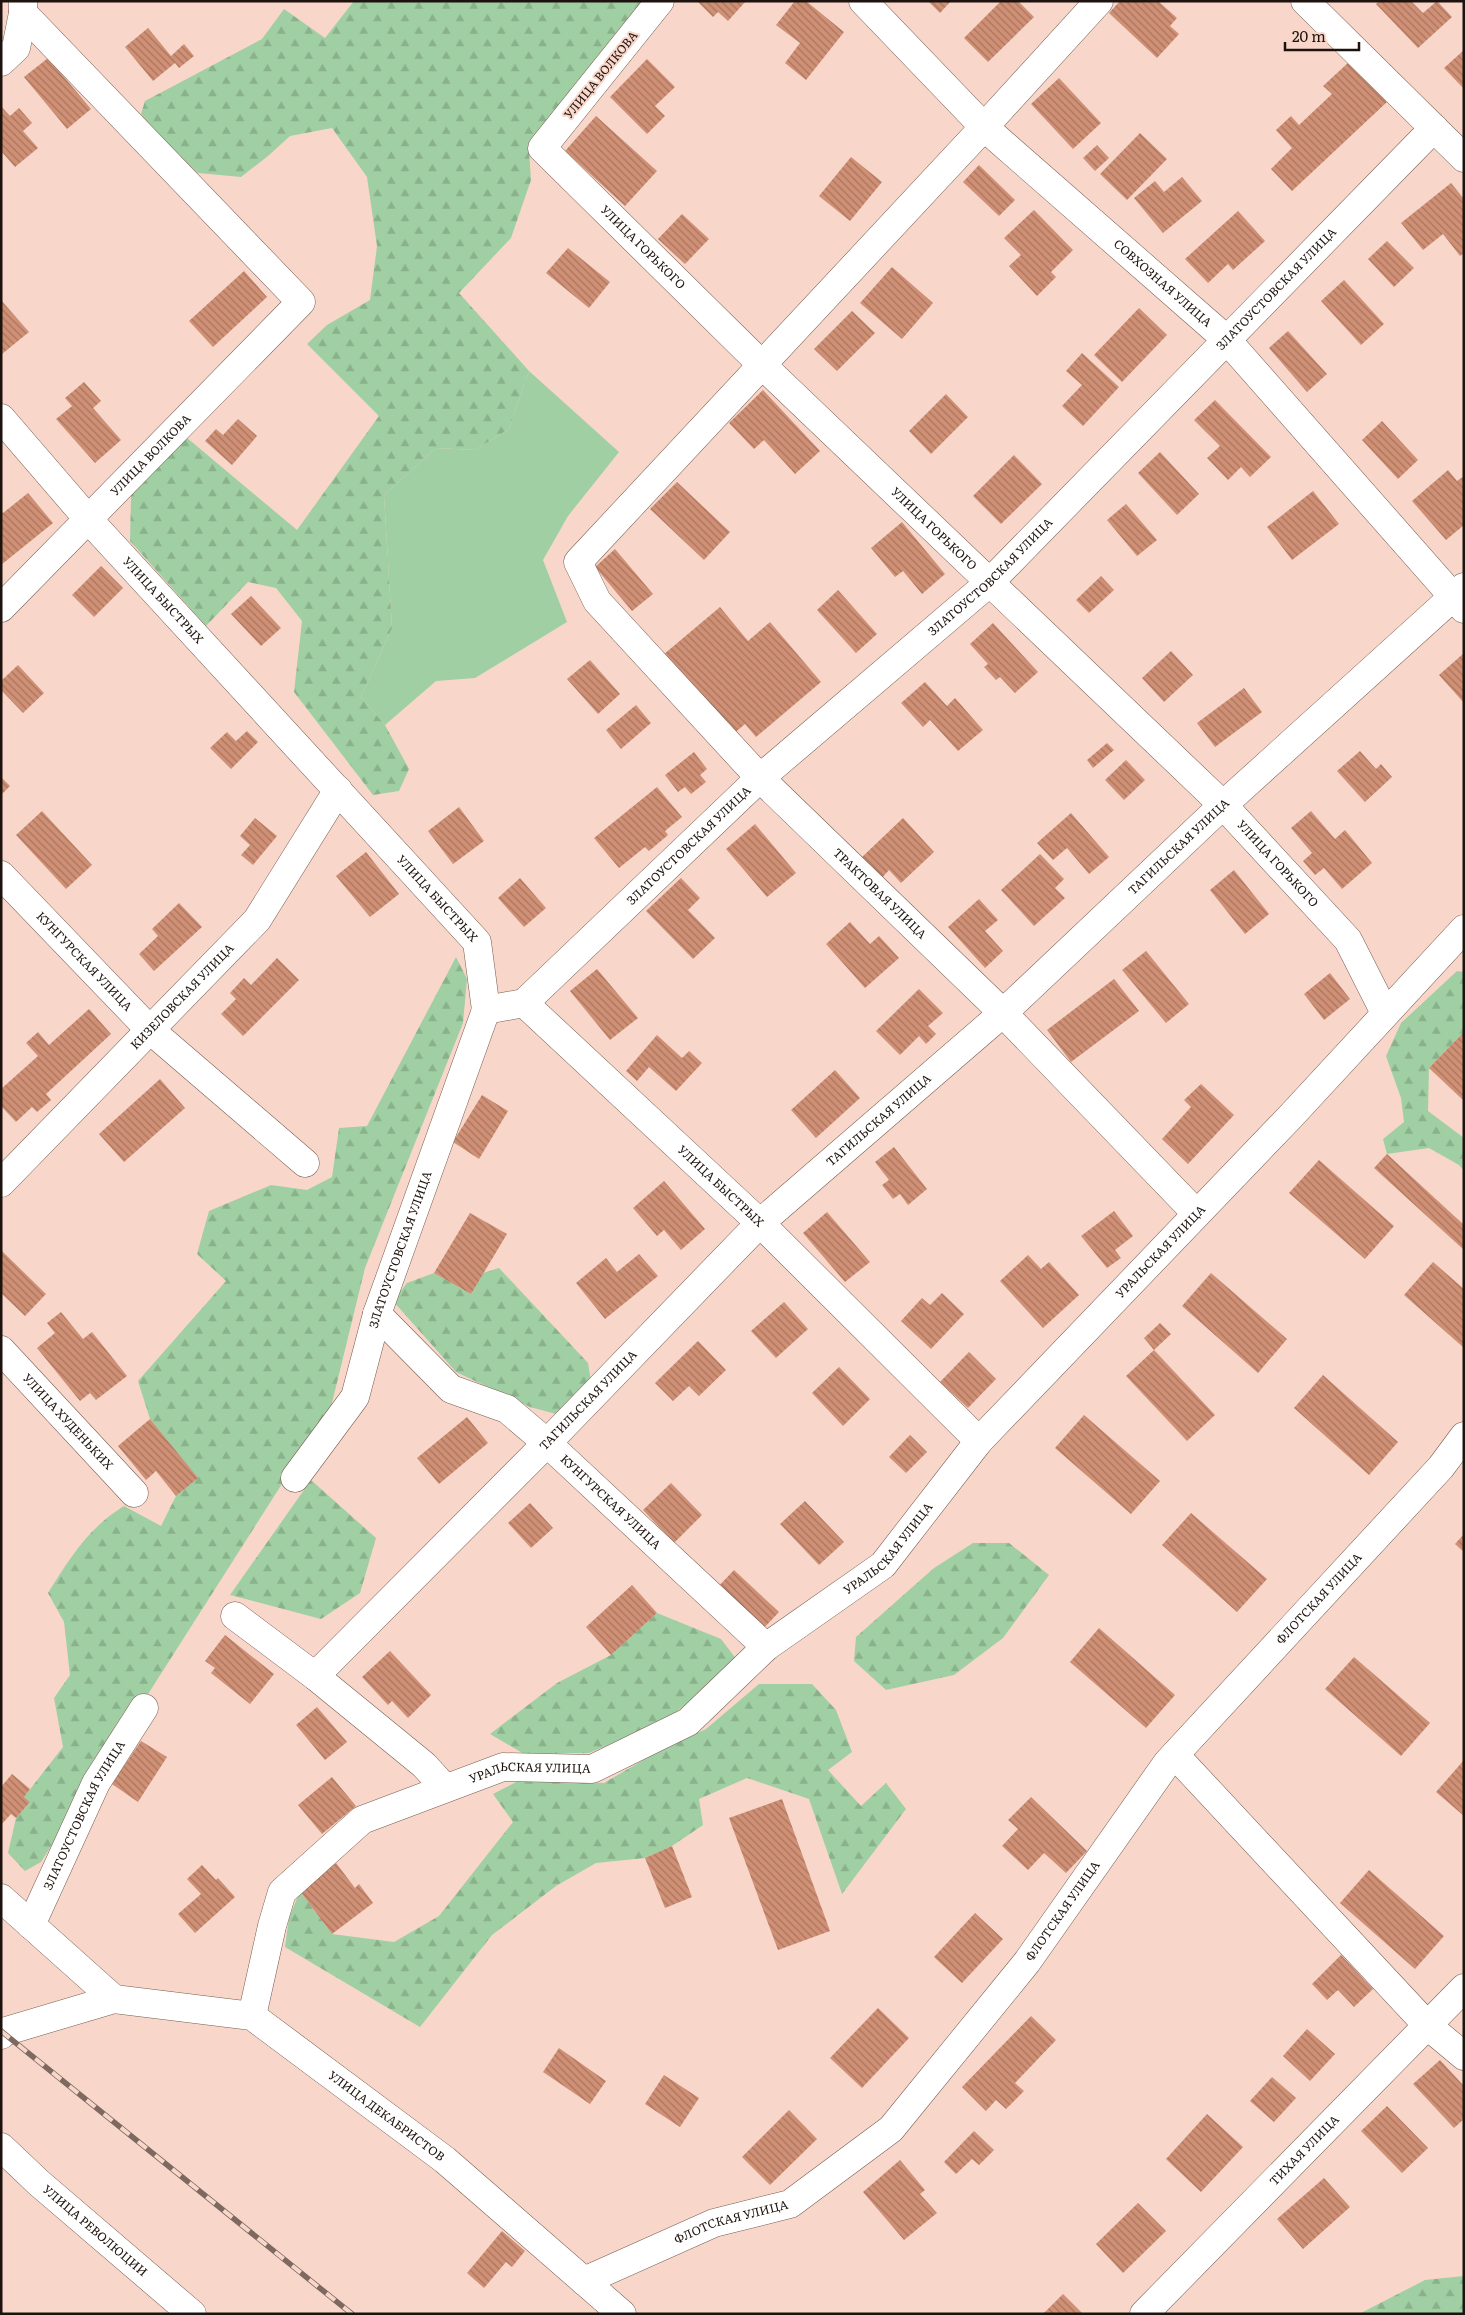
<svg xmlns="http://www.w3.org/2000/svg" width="1465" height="2315" font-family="Literata,serif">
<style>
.green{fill:#a0cfa3}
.forest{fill:url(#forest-firs)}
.building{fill:url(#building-back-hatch)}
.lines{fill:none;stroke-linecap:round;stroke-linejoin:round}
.minor-casing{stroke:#785c50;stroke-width:29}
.minor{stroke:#fff;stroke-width:28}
.rail-casing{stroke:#7d6960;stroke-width:5.5}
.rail{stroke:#f8d7ca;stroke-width:4;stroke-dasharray:11;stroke-linecap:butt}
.labels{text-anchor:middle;stroke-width:4;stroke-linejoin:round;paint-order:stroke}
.street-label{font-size:12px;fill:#1d120d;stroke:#f8d7ca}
</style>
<defs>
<pattern id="forest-firs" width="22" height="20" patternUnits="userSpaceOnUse" patternTransform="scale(1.25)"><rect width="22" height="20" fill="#a0cfa3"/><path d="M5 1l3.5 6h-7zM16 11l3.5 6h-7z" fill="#89b18b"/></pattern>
<pattern id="building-back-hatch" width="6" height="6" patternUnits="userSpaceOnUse" patternTransform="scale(1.25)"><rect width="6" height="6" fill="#d09075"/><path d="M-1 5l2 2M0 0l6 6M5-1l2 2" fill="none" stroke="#a8745e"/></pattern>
</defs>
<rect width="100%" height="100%" fill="#f8d7ca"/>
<polygon class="green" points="529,371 619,452 568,516 543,560 567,622 475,678 436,681 385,725 361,697 392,628 384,495 436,448 475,450 509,429"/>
<g class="forest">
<polygon points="354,1 644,1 529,150 531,180 511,238 459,293 529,371 509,429 475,450 436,448 384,495 392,628 361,697 385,725 409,769 399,791 373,795 294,692 302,621 276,588 248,582 206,626 130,541 131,495 186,437 297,530 379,416 307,344 327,325 370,300 377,246 367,177 332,128 290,136 268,156 241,177 198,173 162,142 141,114 145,101 262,39 284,9 325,38"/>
<path d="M456 957 467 979 463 1023 365 1268 331 1407 41 1862 25 1871 8 1853 16 1818 30 1802 24 1797 63 1747 54 1698 70 1675 64 1622 48 1593C70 1558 88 1528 124 1506L161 1526 176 1496 197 1478 150 1419 138 1381 226 1281 197 1254 209 1211 271 1185 307 1190 332 1177 339 1128 367 1126Z"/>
<polygon points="1457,971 1464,972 1464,1032 1429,1068 1428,1111 1464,1138 1464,1171 1459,1165 1429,1148 1387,1154 1383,1139 1404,1122 1401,1098 1386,1056 1401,1023"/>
<polygon points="499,1268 588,1363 591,1381 556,1414 530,1407 456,1372 393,1301 407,1283 434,1273 471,1294 483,1273"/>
<polygon points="311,1480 376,1538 360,1593 321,1619 230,1595"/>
<polygon points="973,1543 1009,1543 1049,1575 1003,1638 954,1675 886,1690 854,1661 856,1637 934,1568"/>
<polygon points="657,1613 721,1639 737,1660 667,1720 589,1753 524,1754 490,1734 557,1683 611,1655"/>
<polygon points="759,1684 812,1684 836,1710 852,1752 828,1770 861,1806 886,1783 906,1809 842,1894 809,1799 747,1778 699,1799 703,1825 672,1846 645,1858 596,1863 556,1886 492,1935 420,2027 285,1947 289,1918 300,1891 332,1934 394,1942 439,1916 513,1822 493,1794 520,1780 604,1783 657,1752 706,1729"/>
<polygon points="1464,2276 1464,2314 1359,2314 1425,2280"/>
</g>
<g class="building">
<polygon points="697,1 746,1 728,21 718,12 713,17"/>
<polygon points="795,1 806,1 844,32 806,80 785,63 800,43 776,25"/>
<polygon points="928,1 951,1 940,13"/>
<polygon points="1001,1 1018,1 1034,17 988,62 964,38"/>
<polygon points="1120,1 1158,1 1177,18 1170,26 1179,34 1157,58 1109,13"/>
<polygon points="1379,1 1411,1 1423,13 1437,1 1452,17 1418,48 1376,4"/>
<polygon points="148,28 171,56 184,44 194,56 179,68 175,63 153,81 125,47"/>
<polygon points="1464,50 1464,89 1444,68"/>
<polygon points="48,58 91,109 67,129 24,77"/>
<polygon points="647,59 675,87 655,106 665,116 647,134 610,97"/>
<polygon points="1349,62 1387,102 1292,191 1271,169 1292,148 1276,130 1291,116 1299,125 1332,94 1323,86"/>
<polygon points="1059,78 1101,123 1073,149 1031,104"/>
<polygon points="1,106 10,116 19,108 32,123 23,131 38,148 15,167 1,151"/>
<polygon points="596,116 657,171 625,206 565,151"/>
<polygon points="1140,133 1167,159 1127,200 1100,174"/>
<polygon points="1097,145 1109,158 1095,171 1083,158"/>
<polygon points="851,157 882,182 850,221 819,196"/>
<polygon points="979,165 1015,200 999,216 963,182"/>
<polygon points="1182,177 1202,201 1163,233 1134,198 1155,181 1164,192"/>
<polygon points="1451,183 1464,199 1464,253 1460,256 1443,234 1423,250 1401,223"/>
<polygon points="1034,210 1073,250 1051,272 1056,277 1037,296 1009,266 1021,255 1004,238"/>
<polygon points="1238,211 1265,241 1233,270 1228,264 1208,283 1185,259"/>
<polygon points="682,214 709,239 685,264 658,239"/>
<polygon points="1387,241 1414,268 1394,287 1368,259"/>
<polygon points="568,248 610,282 589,308 546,273"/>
<polygon points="892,267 933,303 902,339 860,303"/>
<polygon points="244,271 267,297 213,347 189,321"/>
<polygon points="1344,280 1384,324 1361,345 1321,301"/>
<polygon points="1,300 29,332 2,354 1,353"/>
<polygon points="1139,308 1167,335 1122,382 1094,355"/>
<polygon points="852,311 875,333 837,371 814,349"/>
<polygon points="1288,331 1327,374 1307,392 1269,348"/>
<polygon points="1082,353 1119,387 1083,426 1062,406 1082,385 1066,371"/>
<polygon points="84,382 101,401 93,408 121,440 95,463 56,419 72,406 65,398"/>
<polygon points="763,390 820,451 795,474 764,440 754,449 729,423"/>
<polygon points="946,394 968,417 931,454 909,431"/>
<polygon points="1215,400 1271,457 1250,477 1241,467 1228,480 1207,458 1220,446 1194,420"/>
<polygon points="238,419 257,436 232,465 205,441 216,429 223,435"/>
<polygon points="1382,421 1418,460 1398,479 1362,440"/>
<polygon points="1160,452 1199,494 1177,515 1138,473"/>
<polygon points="1014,455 1042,484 1001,524 973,496"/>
<polygon points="1448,470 1457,481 1464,476 1464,525 1446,540 1412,501"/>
<polygon points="677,482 730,532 704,560 650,509"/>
<polygon points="1313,491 1339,524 1292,560 1267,527"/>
<polygon points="28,493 53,523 1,565 1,511 3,513"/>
<polygon points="1126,504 1157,540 1137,556 1107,520"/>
<polygon points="902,522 945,574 922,594 903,571 895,577 871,548"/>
<polygon points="615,549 653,594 632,611 595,567"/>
<polygon points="101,566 123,588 94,617 72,595"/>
<polygon points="1101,576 1114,590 1089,613 1076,600"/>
<polygon points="838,590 877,634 856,653 817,610"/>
<polygon points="251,596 281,628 261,646 231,614"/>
<polygon points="720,607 748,641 770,622 821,682 756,737 745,724 731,736 663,655"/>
<polygon points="993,623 1038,672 1015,693 1000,677 996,680 984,667 988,664 970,644"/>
<polygon points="1171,651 1193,675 1164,702 1142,678"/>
<polygon points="1464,653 1464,703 1439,675"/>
<polygon points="590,660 620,694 598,714 567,679"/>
<polygon points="18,665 44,693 23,713 1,690 1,681"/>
<polygon points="925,682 947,706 955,698 983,730 958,751 930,720 923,727 901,703"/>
<polygon points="1244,688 1262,712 1215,747 1197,723"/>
<polygon points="636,705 651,723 621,749 606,730"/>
<polygon points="247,731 258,742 231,769 210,748 227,732 236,741"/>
<polygon points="1107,743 1114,750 1093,768 1087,760"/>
<polygon points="1360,751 1376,769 1381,764 1392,777 1365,802 1337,771"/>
<polygon points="694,752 707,769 700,775 706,782 691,794 685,787 678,792 665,775"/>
<polygon points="1126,760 1145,780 1124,800 1105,780"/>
<polygon points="1,777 10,786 1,795"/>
<polygon points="657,787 682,817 665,831 668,835 649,851 645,847 619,868 594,838"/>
<polygon points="459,807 484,841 453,864 428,831"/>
<polygon points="42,811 92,865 66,889 16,835"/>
<polygon points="1311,811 1335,839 1345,830 1372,863 1342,889 1324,868 1315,875 1303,861 1312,853 1291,828"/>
<polygon points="1071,813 1109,857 1089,874 1067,848 1053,860 1037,843"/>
<polygon points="255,818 277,836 253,865 241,855 250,845 240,836"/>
<polygon points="903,818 934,852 901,883 889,870 881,879 861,858"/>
<polygon points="755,824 796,873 767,897 726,849"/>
<polygon points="366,852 399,894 370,917 336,876"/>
<polygon points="1040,854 1064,879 1055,888 1065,898 1034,926 1001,890"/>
<polygon points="1234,870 1269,914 1245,934 1210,890"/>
<polygon points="520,878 546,908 524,927 498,898"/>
<polygon points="681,878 700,898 688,910 715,938 693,959 646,911"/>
<polygon points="979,899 998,920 985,931 1003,951 985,968 948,927"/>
<polygon points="179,903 202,927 154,971 139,954 158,936 152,929"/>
<polygon points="850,922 870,944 879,936 899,958 865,988 826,944"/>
<polygon points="1146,951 1189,1004 1166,1023 1122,970"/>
<polygon points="277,958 299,980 243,1036 221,1014 236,999 230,993 244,978 251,985"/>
<polygon points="597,969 638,1018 610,1040 570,991"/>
<polygon points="1330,973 1350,999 1324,1020 1304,994"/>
<polygon points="1114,979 1139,1011 1071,1062 1047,1030"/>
<polygon points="919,989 943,1013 928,1026 936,1034 926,1044 919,1036 900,1055 876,1031"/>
<polygon points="89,1009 111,1034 46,1094 51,1100 37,1112 32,1107 16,1122 1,1106 1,1089 38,1056 26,1043 38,1032 49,1045"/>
<polygon points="1464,1032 1464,1101 1429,1068"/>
<polygon points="657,1035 682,1058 689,1051 702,1063 676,1091 649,1067 637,1081 626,1071"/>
<polygon points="835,1070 860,1098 816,1138 791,1110"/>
<polygon points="160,1079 185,1108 124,1162 99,1134"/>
<polygon points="1201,1084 1234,1115 1188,1164 1162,1139 1191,1107 1184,1100"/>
<polygon points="482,1095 508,1111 479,1159 453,1142"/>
<polygon points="894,1147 927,1189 908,1205 900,1194 893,1199 882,1185 889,1180 875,1162"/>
<polygon points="1387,1154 1464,1225 1464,1250 1374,1168"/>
<polygon points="1319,1160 1394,1226 1365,1259 1289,1193"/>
<polygon points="664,1181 705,1229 681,1250 664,1230 657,1236 633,1208"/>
<polygon points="1114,1211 1133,1236 1115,1250 1121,1258 1107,1268 1081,1236"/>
<polygon points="827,1212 870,1262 845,1282 803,1233"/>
<polygon points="470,1213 507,1234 471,1294 434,1273"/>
<polygon points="1,1250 46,1294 25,1316 1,1293"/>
<polygon points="639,1254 658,1276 605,1319 576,1283 606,1258 617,1272"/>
<polygon points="1028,1255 1041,1269 1049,1262 1079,1295 1043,1328 1000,1281"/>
<polygon points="1433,1262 1464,1289 1464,1348 1404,1295"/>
<polygon points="1211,1273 1287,1339 1258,1373 1182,1306"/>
<polygon points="942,1293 964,1314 931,1349 901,1321 922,1298 930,1305"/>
<polygon points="784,1302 808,1329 776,1358 751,1331"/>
<polygon points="61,1312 83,1339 92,1332 127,1376 96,1400 90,1393 80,1401 37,1348 55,1333 47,1323"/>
<polygon points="1160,1323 1171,1334 1154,1350 1144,1338"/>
<polygon points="698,1341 726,1370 699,1396 689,1386 673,1401 655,1383"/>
<polygon points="1154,1350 1215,1415 1187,1441 1126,1376"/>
<polygon points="969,1352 996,1379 968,1408 940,1382"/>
<polygon points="839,1367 870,1399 843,1426 812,1393"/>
<polygon points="1323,1375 1398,1442 1369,1475 1294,1408"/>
<polygon points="1084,1415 1160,1481 1131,1514 1055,1448"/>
<polygon points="467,1417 488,1443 439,1484 417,1458"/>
<polygon points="150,1419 198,1478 176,1496 156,1471 146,1480 118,1446"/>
<polygon points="910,1435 927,1452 906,1473 889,1457"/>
<polygon points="671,1483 702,1515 674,1543 643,1510"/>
<polygon points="805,1501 844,1542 819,1565 780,1524"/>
<polygon points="530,1503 553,1528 531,1548 508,1523"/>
<polygon points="1191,1513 1267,1579 1237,1612 1162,1545"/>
<polygon points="1464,1534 1464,1552 1455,1544"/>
<polygon points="734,1570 779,1612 760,1632 715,1590"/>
<polygon points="632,1585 657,1613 611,1655 586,1627"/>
<polygon points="1099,1628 1175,1695 1146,1728 1070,1662"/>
<polygon points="225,1635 274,1674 250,1704 211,1673 215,1668 205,1661"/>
<polygon points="390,1651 431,1695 408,1718 392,1701 388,1705 362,1677"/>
<polygon points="1354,1657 1430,1723 1401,1756 1325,1689"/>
<polygon points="317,1707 347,1742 325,1760 296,1725"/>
<polygon points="141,1741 167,1757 138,1802 112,1784"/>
<polygon points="1464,1760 1464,1816 1436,1792"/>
<polygon points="12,1774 30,1789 24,1797 30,1802 16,1818 11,1814 1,1825 1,1787"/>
<polygon points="332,1777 356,1806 322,1834 298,1805"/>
<polygon points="1031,1797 1087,1851 1066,1873 1044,1853 1028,1870 1002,1846 1018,1829 1008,1820"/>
<polygon points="782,1799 830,1931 778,1950 729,1818"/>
<polygon points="672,1846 692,1897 665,1908 645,1858"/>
<polygon points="336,1863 355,1888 359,1884 373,1903 332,1934 300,1891"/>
<polygon points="202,1865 216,1880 218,1878 235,1897 195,1933 178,1914 201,1894 187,1879"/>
<polygon points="1369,1870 1444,1936 1415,1969 1340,1903"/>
<polygon points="975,1913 1003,1939 962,1983 934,1957"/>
<polygon points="1341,1955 1373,1989 1354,2007 1338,1990 1327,2000 1312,1984"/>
<polygon points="878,2008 909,2038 862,2088 830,2058"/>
<polygon points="1031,2016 1056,2040 1015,2083 1024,2091 1006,2109 996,2100 986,2111 962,2087"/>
<polygon points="1307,2029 1335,2054 1310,2081 1283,2056"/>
<polygon points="559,2048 606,2081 590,2104 543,2072"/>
<polygon points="1440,2060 1464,2086 1464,2119 1454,2128 1413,2084"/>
<polygon points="664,2075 699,2098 680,2127 645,2104"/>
<polygon points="1272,2077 1296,2098 1274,2122 1250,2101"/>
<polygon points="1387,2106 1428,2148 1402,2173 1361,2131"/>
<polygon points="789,2110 817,2139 770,2185 742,2157"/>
<polygon points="1207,2114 1243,2147 1201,2192 1166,2159"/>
<polygon points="974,2131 994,2150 979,2165 972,2159 956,2174 944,2162"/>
<polygon points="900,2160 925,2190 920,2194 937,2213 904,2240 863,2192"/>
<polygon points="1324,2178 1350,2207 1303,2249 1277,2219"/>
<polygon points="1138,2203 1166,2231 1123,2273 1096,2244"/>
<polygon points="502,2231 525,2251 512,2267 506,2262 484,2288 467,2273"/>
<polygon points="1063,2294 1083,2314 1043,2314"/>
</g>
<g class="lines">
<g class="minor-casing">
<g id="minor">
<path id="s1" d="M660 1 542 148 761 364 1223 805 1348 940 1385 1013"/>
<path id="s2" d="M863 1 984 127 1226 339 1464 609"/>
<path id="s3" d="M1099 1 984 127 578 562 597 601 760 778 1003 1013 1196 1213"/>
<polyline points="1305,1 1464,158"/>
<polyline points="1,62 16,48 23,13 23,1"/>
<path id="s4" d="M1 418 88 519 477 942 486 1010 524 1003 760 1223 979 1441"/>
<path id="s5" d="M1 608 301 302 23 13"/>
<path id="s6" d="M1 875 149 1029 305 1163"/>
<path id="s7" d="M524 1003 760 778 989 583 1434 128"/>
<path id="s8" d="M1 1183 257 920 338 790"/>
<path id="s9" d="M377 1314 451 1389 507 1409 547 1443 766 1647"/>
<path id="s10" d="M1 1350 134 1493"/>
<path id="s11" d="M295 1478 355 1397 377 1314 486 1010"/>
<polyline points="235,1616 315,1676 424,1765 445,1788"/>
<path id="s12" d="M315 1676 547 1443 760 1223 1003 1013 1223 805 1464 587"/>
<polyline points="1175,1755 1428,2026 1464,2056"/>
<polyline points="1,1898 114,1999"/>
<path id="s13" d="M31 1925 96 1783 144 1708"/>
<path id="s14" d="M252 2016 272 1926 282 1892 362 1820 503 1767 592 1769 688 1722 766 1647 883 1565 979 1441 1291 1116 1464 929"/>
<path id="s15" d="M1 2035 3 2032 114 1999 252 2016 445 2160 622 2314"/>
<path id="s16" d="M1 2147 39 2183 192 2314"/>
<path id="s17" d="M584 2281 714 2223 790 2204 891 2129 1027 1962 1167 1763 1441 1467 1464 1436"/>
<path id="s18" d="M1144 2314 1464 1988"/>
</g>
</g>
<use href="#minor" class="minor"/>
<g class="rail-casing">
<polyline id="rail" points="1,2031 352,2314"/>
</g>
<use href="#rail" class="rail"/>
</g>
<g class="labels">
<g class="street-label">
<text transform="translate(601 75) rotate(-51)" y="4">УЛИЦА ВОЛКОВА</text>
<text dy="4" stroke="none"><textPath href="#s1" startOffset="330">УЛИЦА ГОРЬКОГО</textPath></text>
<text dy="4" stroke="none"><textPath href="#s2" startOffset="412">СОВХОЗНАЯ УЛИЦА</textPath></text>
<text dy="4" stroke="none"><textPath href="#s7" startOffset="1038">ЗЛАТОУСТОВСКАЯ УЛИЦА</textPath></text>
<text dy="4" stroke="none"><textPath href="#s5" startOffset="214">УЛИЦА ВОЛКОВА</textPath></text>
<text dy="4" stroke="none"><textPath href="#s1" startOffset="735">УЛИЦА ГОРЬКОГО</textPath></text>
<text dy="4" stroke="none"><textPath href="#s7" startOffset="632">ЗЛАТОУСТОВСКАЯ УЛИЦА</textPath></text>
<text dy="4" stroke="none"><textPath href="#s4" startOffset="244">УЛИЦА БЫСТРЫХ</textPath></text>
<text dy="4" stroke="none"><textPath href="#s7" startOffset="228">ЗЛАТОУСТОВСКАЯ УЛИЦА</textPath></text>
<text dy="4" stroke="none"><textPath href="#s12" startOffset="1198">ТАГИЛЬСКАЯ УЛИЦА</textPath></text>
<text dy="4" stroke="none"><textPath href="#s1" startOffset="1215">УЛИЦА ГОРЬКОГО</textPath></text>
<text dy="4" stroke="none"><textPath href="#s3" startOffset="1216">ТРАКТОВАЯ УЛИЦА</textPath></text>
<text dy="4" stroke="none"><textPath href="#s4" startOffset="649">УЛИЦА БЫСТРЫХ</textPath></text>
<text dy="4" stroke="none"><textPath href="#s6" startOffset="120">КУНГУРСКАЯ УЛИЦА</textPath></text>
<text dy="4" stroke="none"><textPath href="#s8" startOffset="260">КИЗЕЛОВСКАЯ УЛИЦА</textPath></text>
<text dy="4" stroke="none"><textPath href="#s12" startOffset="792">ТАГИЛЬСКАЯ УЛИЦА</textPath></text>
<text dy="4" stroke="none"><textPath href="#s4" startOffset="1084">УЛИЦА БЫСТРЫХ</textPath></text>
<text dy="4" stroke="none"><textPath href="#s11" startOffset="255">ЗЛАТОУСТОВСКАЯ УЛИЦА</textPath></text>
<text dy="4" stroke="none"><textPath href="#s14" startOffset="1252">УРАЛЬСКАЯ УЛИЦА</textPath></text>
<text dy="4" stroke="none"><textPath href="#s12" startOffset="388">ТАГИЛЬСКАЯ УЛИЦА</textPath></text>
<text dy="4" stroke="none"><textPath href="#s10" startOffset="98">УЛИЦА ХУДЕНЬКИХ</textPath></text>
<text dy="4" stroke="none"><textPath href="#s9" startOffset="304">КУНГУРСКАЯ УЛИЦА</textPath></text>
<text dy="4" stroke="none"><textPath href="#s14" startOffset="848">УРАЛЬСКАЯ УЛИЦА</textPath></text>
<text dy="4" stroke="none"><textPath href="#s17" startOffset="1029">ФЛОТСКАЯ УЛИЦА</textPath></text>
<text dy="4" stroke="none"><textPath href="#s14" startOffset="412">УРАЛЬСКАЯ УЛИЦА</textPath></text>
<text dy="4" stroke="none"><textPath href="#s13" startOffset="122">ЗЛАТОУСТОВСКАЯ УЛИЦА</textPath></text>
<text dy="4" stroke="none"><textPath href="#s17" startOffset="624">ФЛОТСКАЯ УЛИЦА</textPath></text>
<text dy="4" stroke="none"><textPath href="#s15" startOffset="426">УЛИЦА ДЕКАБРИСТОВ</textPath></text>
<text dy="4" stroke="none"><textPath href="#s18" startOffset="229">ТИХАЯ УЛИЦА</textPath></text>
<text dy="4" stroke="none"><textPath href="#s17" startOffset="159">ФЛОТСКАЯ УЛИЦА</textPath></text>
<text dy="4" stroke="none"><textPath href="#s16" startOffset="126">УЛИЦА РЕВОЛЮЦИИ</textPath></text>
</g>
</g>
<rect width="1465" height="2315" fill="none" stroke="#1d120d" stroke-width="5"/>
<path d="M1285 42v8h74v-8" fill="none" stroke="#1d120d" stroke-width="2.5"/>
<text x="1292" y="42" font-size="15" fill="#1d120d" stroke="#f8d7ca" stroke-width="4" paint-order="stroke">20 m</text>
</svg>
